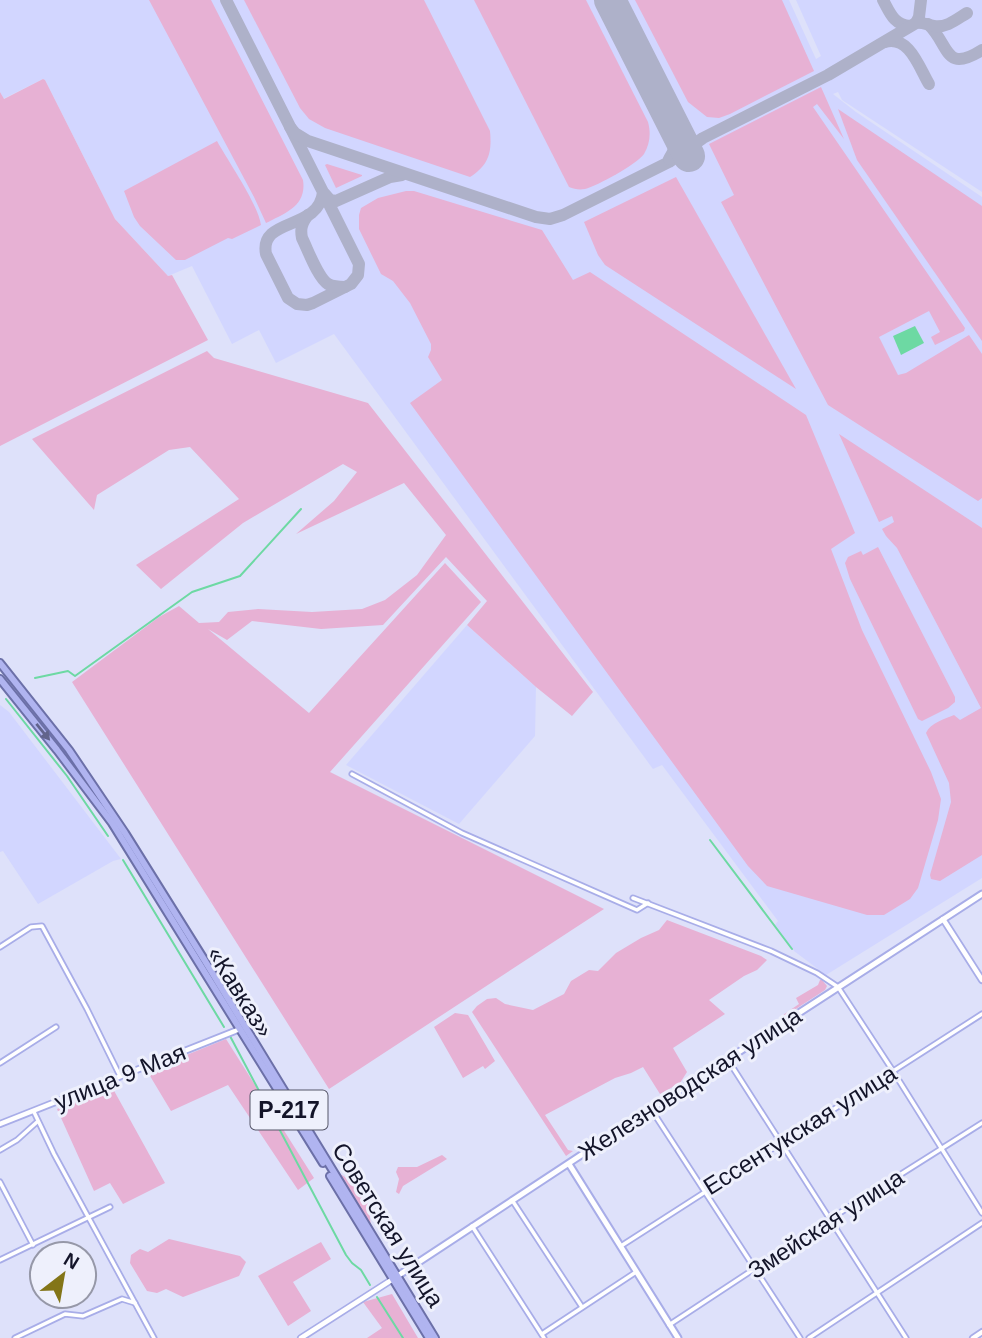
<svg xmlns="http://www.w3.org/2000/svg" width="982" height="1338" font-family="Arial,sans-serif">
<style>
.built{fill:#d2d6ff}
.green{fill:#e7b1d4}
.water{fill:#6dd9a3}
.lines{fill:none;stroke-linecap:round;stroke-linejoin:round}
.stream{stroke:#6dd9a3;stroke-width:2}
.taxiway{stroke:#aeb1c9;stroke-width:12}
.runway{stroke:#aeb1c9;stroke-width:32}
.minor-casing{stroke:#a8ade8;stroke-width:7}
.tertiary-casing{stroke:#a8ade8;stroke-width:8}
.secondary-casing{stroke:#a8ade8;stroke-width:9}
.trunk-casing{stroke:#6c70a8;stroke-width:10}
.minor{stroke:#fff;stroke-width:3.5}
.tertiary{stroke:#fff;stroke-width:4.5}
.secondary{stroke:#fff;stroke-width:5}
.trunk{stroke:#b0b4f0;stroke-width:6}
.oneway{fill:#62648c}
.labels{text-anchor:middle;stroke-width:6;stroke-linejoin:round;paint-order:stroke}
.shield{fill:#eef0fc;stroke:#555668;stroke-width:2}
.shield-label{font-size:23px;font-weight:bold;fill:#131429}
.street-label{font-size:24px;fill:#131429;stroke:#eef0fc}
</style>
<rect width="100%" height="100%" fill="#dee1fa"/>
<g class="built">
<polygon points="0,0 789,0 816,59 821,56 796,0 982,0 982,192 842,100 838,92 833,94 856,112 982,197 982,878 826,975 794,951 775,925 778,921 662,765 653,769 334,334 276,363 259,330 232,344 192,266 168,276 115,219 45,80 43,79 3,99 0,92"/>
<polygon points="467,625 536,687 535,736 459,824 346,765"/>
<polygon points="0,705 9,712 121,859 113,861 38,904 3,851 0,852"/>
</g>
<g class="green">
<path d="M149 0H211L303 180C307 206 285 213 266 223L254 197Z"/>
<path d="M244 0H424L490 131C492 152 489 165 470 177L325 128 309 119 300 108Z"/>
<path d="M474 0H586L648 122C651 133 650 144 644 154 637 164 597 186 585 189 579 190 574 189 569 187Z"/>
<polygon points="635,0 782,0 814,71 730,114 719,118 707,117 688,102"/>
<polygon points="43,79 45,80 115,219 168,276 172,275 208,340 0,446 0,92 4,99"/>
<polygon points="821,87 844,139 817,104 813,107 965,328 964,331 935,345 931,337 940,332 929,311 879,337 898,375 906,373 969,335 982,354 982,498 978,501 828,405 721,202 734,195 709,144"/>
<polygon points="838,109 982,206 982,341 857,160"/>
<path d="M217 141C228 161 258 204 261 225L232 239 228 238 185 260H176L140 226 134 217 124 191Z"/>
<polygon points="327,164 362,175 362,176 336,188 325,165"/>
<polygon points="676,177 796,389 605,265 598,255 584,222"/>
<polygon points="406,191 414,191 542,230 573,280 590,272 806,415 855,533 831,549 862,630 931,772 941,799 938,820 918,888 910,899 884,915 867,915 767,886 748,866 410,403 442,380 428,357 431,350 431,344 410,303 393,281 381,274 359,229 359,215 361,208 378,198"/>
<polygon points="207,351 214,358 368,403 593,692 572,716 536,687 467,625 487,601 446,557 383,625 321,629 252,621 227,640 208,629 309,713 445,563 481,602 330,772 604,909 329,1089 72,682 159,617 179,606 199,623 219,622 228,612 258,609 312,612 362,609 385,600 417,575 446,535 404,483 296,534 334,501 357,472 343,464 243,523 161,589 136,565 239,499 190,447 169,450 97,495 94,510 32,439"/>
<path d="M839 434 982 528V855L940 881 931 879 930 875 951 802 949 783 926 733C930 723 945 719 954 715L960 720 981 708 897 548 886 536 882 529 894 522 892 516 879 522Z"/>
<polygon points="878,547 955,697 955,702 948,708 922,721 918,719 850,579 845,563 848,557 861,551 863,555"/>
<polygon points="667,920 761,956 767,960 757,970 744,976 709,1000 725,1014 673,1048 687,1072 680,1083 660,1094 643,1067 631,1073 615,1078 545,1115 568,1150 573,1151 566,1156 472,1012 477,1006 487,999 496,998 505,1004 533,1010 564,994 571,981 589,970 598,971 616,953 641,938 659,930"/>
<polygon points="820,980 822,980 827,986 825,990 782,1018 783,1015 799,1004 796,998 818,985"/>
<polygon points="455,1013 468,1015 495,1061 485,1069 483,1066 463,1078 434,1027"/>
<polygon points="226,1039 314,1178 298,1190 228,1085 171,1111 147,1071"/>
<polygon points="112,1087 165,1183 123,1204 110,1183 94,1191 57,1109"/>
<polygon points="442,1155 447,1159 403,1186 399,1194 396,1192 399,1179 396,1172 398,1167 417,1167"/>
<polygon points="337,1172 361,1187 368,1199 371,1227"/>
<polygon points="169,1239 240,1256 246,1262 239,1276 183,1297 166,1289 157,1293 147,1291 130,1263 131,1255 140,1249 148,1252"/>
<polygon points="321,1242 331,1259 293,1282 311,1311 288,1326 258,1276"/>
<polygon points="392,1294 418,1338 367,1338 382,1328 363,1302"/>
</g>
<polygon class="water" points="915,326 924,343 901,355 893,336"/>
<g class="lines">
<g class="stream">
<polyline points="35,678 68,671 75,676 192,592 240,576 301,509"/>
<polyline points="6,699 67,776 108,836"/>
<polyline points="710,840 792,949"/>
<polyline points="123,860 224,1027"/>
<polyline points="230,1036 346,1255 352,1263 361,1270 370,1285"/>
<polyline points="377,1297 403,1338"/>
</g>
<g class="taxiway">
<path d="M226 0 323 192 359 264 358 275 351 284 313 303 307 305 297 304 288 298 266 254C259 217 319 231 323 192L330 200 336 201 390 177 402 175"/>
<path d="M883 0C890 13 894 25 910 26"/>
<polyline points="916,23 919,17 921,0"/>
<path d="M928 24C950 45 944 74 982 50"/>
<path d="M885 42C909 35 919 67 929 84"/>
<path d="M290 127 295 133 308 141 536 217 550 219 563 215 669 162 703 138 828 75 916 23C923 22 927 25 934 26 947 28 957 19 967 13"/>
<path d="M669 159C676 149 677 139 675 128"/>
<path d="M308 215C302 223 300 228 302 238 308 250 318 278 328 284 333 287 339 287 345 287"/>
</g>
<polyline class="runway" points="610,0 689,156"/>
<g class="minor-casing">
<g id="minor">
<polyline points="352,774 462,833 637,910 648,903"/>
<polyline points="633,898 771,951 817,973 838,987 893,1071 982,1213"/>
<polyline points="0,947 31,927 42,926 87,1009 120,1076"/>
<polyline points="728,1060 906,1338"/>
<polyline points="0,1063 56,1027"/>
<polyline points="651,1109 800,1338"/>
<polyline points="34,1112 54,1154 154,1338"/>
<polyline points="0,1150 17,1140 37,1122"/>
<polyline points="0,1182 33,1245"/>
<polyline points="512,1200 582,1307"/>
<polyline points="472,1226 544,1338"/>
<polyline points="621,1246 982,1014"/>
<polyline points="0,1260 110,1207"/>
<polyline points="669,1325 830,1219 982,1123"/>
<polyline points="542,1334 636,1272"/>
<polyline points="15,1338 65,1314 83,1316 122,1299 135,1303"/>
<polyline points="809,1338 982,1223"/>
</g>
</g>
<g class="tertiary-casing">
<g id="tertiary">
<polyline points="943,919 982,980"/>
<polyline points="0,1124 240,1029"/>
<polyline points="301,1338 393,1279"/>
<polyline points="973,1338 982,1332"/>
</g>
</g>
<g class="secondary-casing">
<g id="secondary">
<polyline points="569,1164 678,1338"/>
<polyline points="396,1277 651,1109 982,894"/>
</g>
</g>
<g class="trunk-casing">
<g id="trunk">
<polyline points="0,663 69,750 125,833 205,961 435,1338"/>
<polyline points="0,679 57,750 112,823 323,1163"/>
<polyline points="330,1176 429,1338"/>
</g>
</g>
<use href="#minor" class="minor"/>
<use href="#tertiary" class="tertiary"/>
<use href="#secondary" class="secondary"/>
<use href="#trunk" class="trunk"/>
</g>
<defs><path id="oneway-solid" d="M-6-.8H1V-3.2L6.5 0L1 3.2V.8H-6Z" transform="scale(1.75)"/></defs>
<use class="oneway" href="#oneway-solid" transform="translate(43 732) rotate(51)"/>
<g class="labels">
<rect class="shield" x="250.5" y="1090.5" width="77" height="39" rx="5"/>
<g class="shield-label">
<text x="289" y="1118">Р-217</text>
</g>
<g class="street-label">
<text transform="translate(240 992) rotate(58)" y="8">«Кавказ»</text>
<text transform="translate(120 1077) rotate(-22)" y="8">улица 9 Мая</text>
<text transform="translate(690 1084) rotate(-33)" y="8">Железноводская улица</text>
<text transform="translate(800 1130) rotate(-32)" y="8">Ессентукская улица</text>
<text transform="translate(826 1224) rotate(-33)" y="8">Змейская улица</text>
<text transform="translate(388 1225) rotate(58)" y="8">Советская улица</text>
</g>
</g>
<g transform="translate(63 1275) rotate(31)"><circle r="33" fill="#eef0fc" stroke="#9698a8" stroke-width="2"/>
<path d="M0-5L12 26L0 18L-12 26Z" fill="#837518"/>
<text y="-10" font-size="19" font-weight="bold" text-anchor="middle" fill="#131429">N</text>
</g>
</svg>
